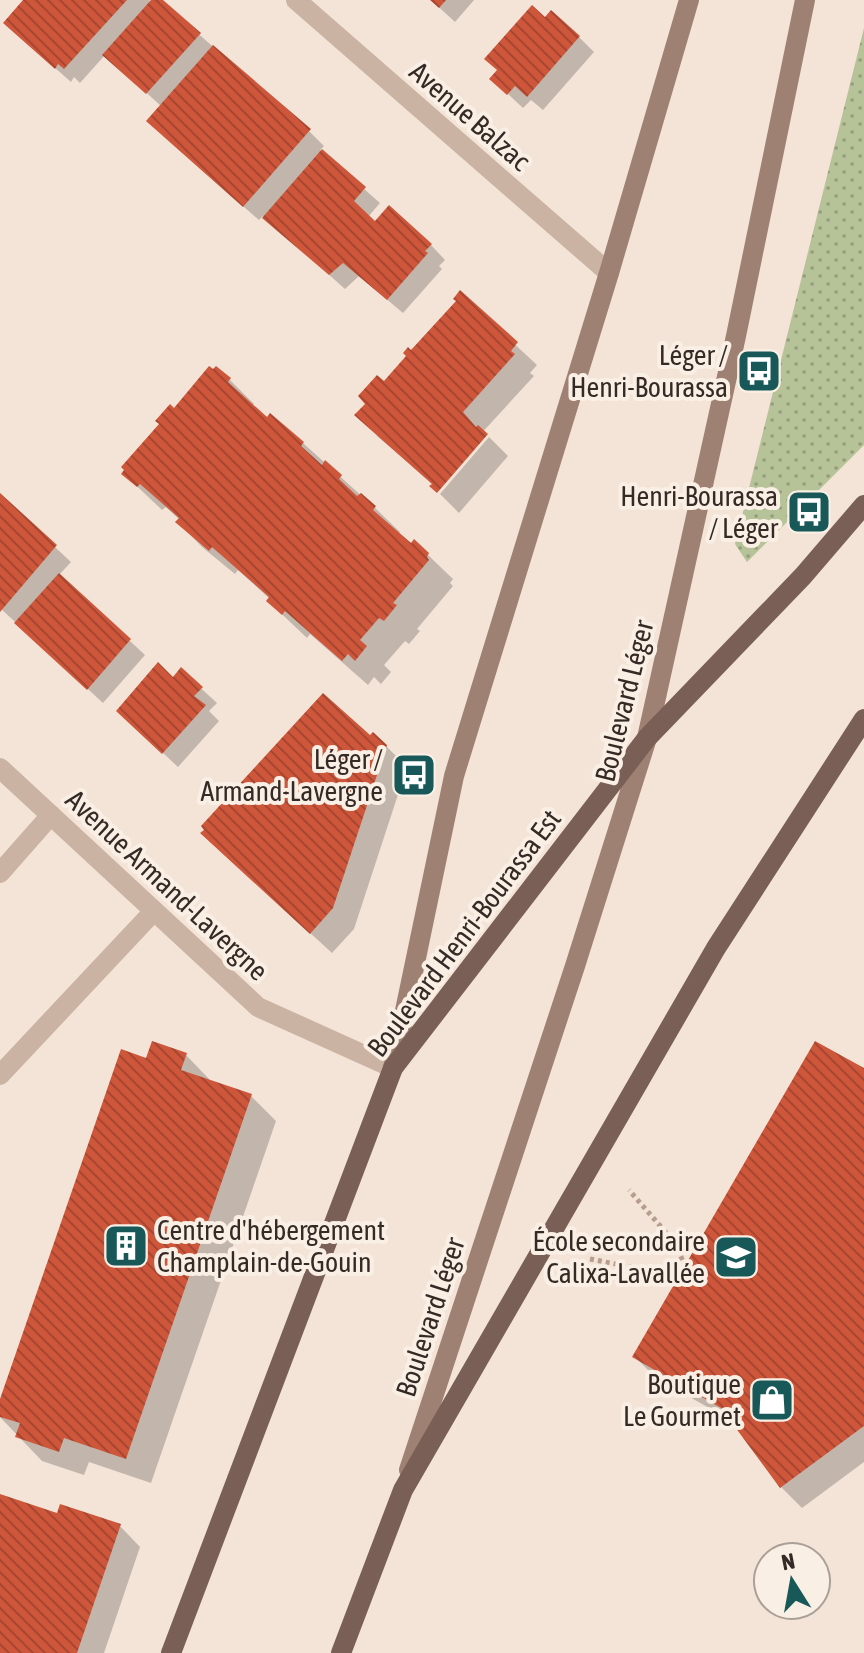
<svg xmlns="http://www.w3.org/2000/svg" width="864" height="1653" font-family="'Asap Condensed',sans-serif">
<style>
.park{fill:url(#park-dots)}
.shadow{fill:#0003}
.building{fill:url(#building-back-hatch)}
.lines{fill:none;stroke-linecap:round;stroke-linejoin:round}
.path{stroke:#b79d8d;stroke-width:5;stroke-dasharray:4 4;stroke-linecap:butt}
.lane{stroke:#cbb3a3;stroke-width:20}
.street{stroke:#cbb3a3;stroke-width:20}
.secondary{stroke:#9f8174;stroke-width:20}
.primary{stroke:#795f55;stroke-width:20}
.labels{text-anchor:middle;stroke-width:8;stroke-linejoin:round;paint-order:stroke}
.street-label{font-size:28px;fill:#352a25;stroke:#faefe4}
.poi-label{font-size:28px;fill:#352a25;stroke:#faefe4;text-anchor:end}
</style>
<defs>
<pattern id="park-dots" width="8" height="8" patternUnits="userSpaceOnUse" patternTransform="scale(2)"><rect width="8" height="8" fill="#b6c297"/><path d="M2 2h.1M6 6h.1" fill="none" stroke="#959e7b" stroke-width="1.8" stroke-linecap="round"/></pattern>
<pattern id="building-back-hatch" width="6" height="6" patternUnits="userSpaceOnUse" patternTransform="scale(2)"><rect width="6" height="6" fill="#ce563a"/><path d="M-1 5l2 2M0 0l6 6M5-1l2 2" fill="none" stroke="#a84731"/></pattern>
</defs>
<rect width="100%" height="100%" fill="#f3e4d7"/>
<polygon class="park" points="864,28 864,445 747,562 735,544"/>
<g class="shadow">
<polygon points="26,0 149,0 152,2 160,0 309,131 324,146 320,150 380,203 368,217 376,224 431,245 445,260 439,266 442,269 403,313 359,276 345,289 263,216 259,220 163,136 161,106 105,55 80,83 74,77 71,82 21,38"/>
<polygon points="431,0 474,0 455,22"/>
<polygon points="545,20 579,37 594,52 543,110 531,100 523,108 507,93 500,71"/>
<polygon points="460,293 537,365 530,373 534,376 434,485 377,436 384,384 459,301"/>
<polygon points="230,380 254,404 252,406 303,443 375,508 400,532 398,534 428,555 453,579 450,583 453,586 417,629 420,631 409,644 405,641 384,665 391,672 381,684 374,677 368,685 310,634 307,638 268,601 270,599 238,570 235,574 202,547 178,522 180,520 166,507 162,510 124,474 174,410"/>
<polygon points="486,434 508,456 459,513 440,494 489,437"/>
<polygon points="0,496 71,562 59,575 145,655 103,703 0,608"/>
<polygon points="181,670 217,703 209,711 219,721 178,767 134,726"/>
<polygon points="370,738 386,746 407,767 354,929 332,953 224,854 207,830"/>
<polygon points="186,1055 210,1080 210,1082 251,1096 276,1121 151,1483 89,1462 84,1475 42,1461 0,1417 0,1405 148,1061"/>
<polygon points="864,1070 864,1462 802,1508 781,1487 734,1422 656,1378 635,1357"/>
<polygon points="0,1496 58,1516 120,1526 140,1547 104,1653 0,1653"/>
</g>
<g class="building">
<polygon points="23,0 127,0 64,69 58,64 55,69 3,23"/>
<polygon points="151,0 163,0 201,33 146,94 102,55"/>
<polygon points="430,0 446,0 439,8"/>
<polygon points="532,5 545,17 551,10 580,36 527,97 515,86 507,95 489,79 497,70 484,59"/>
<polygon points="213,45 311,129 243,207 146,121"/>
<polygon points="322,149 366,187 354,201 375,221 389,205 432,244 425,251 428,253 387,300 343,263 329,275 262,218"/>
<polygon points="460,290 518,342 511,351 515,354 463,412 476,427 478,425 488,434 437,493 429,486 432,484 354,415 365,404 358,396 377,375 384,381 406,356 403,353 408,347 411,350 456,301 453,299"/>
<polygon points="209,366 213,369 216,366 231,378 228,382 267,417 270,413 304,442 301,446 322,465 325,460 342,475 339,479 357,496 361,493 376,506 373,510 411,543 414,539 429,553 427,557 429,560 393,603 397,605 384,621 379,618 360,640 367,646 355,661 348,654 342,661 285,611 282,615 266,601 269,597 212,547 209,551 175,522 179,518 140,484 137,487 121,474 124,470 121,467 159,424 155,421 170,404 174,408"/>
<polygon points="0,493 57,545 0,612"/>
<polygon points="59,573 131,639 87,690 14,623"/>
<polygon points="158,662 173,677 181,667 203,687 194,696 206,705 162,754 116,711"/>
<polygon points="323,693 370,735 373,732 387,745 333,908 310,934 200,833 204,830 201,826"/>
<polygon points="152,1041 187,1053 181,1070 252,1094 126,1459 64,1438 59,1452 15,1437 20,1423 0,1417 0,1399 121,1049 146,1058"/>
<polygon points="815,1041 864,1068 864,1426 780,1488 721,1408 632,1357"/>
<polygon points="0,1494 57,1513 60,1504 121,1524 77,1653 0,1653"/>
</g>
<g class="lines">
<polyline class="path" points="590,1259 661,1273 685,1266 675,1243 629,1190"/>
<g class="lane">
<polyline points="0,873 51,815"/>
<polyline points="0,1075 154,911"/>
</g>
<g class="street">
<polyline points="296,0 609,273"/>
<polyline points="0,768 258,1007 393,1068"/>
</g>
<g class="secondary">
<polyline points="393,1068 454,776 609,273 689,0"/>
<polyline points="409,1470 575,966 647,738 736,336 805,0"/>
</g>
<g class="primary">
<polyline points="171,1653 393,1068 647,738 803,576 864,505"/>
<polyline points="341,1653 403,1490 716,948 864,719"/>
</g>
</g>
<defs>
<g id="bus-square" transform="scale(2.3)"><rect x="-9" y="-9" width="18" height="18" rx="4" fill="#185859" stroke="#faefe4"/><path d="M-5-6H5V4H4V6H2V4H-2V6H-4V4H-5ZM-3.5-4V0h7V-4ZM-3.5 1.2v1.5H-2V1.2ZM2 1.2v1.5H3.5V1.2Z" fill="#fff"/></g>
<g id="building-square" transform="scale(2.3)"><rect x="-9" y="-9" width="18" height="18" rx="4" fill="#185859" stroke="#faefe4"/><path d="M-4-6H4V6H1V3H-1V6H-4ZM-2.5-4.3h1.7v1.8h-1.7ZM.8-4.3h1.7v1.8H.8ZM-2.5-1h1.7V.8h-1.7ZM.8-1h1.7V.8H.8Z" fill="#fff"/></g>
<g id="school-square" transform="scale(2.3)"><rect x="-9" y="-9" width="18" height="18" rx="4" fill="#185859" stroke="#faefe4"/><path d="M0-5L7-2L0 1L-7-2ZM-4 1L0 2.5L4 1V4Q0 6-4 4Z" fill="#fff"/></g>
<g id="shop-square" transform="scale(2.3)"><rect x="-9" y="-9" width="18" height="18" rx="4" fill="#185859" stroke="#faefe4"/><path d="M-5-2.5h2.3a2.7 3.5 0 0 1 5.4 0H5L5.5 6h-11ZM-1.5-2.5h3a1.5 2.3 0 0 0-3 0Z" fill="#fff"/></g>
</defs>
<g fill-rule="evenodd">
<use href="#bus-square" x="759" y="371"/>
<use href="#bus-square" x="809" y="512"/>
<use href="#bus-square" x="414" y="775"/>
<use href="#building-square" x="126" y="1246"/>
<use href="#school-square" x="736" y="1257"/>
<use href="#shop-square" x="772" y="1400"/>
</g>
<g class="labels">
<g class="street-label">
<text transform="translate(470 116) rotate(41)" y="10">Avenue Balzac</text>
<text transform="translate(624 701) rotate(-76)" y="10">Boulevard Léger</text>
<text transform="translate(167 885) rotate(43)" y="10">Avenue Armand-Lavergne</text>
<text transform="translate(464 933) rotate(-53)" y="10">Boulevard Henri-Bourassa Est</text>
<text transform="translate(430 1317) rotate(-72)" y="10">Boulevard Léger</text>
</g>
<g class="poi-label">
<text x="728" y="365">Léger /<tspan x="728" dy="32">Henri-Bourassa</tspan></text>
<text x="778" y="506">Henri-Bourassa<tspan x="778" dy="32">/ Léger</tspan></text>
<text x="383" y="769">Léger /<tspan x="383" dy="32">Armand-Lavergne</tspan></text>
<text x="157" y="1240" text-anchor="start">Centre d'hébergement<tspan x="157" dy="32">Champlain-de-Gouin</tspan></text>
<text x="705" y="1251">École secondaire<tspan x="705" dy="32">Calixa-Lavallée</tspan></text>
<text x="741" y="1394">Boutique<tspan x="741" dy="32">Le Gourmet</tspan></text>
</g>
</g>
<g transform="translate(792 1581) rotate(349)"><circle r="38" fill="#faefe4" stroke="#aba098" stroke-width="2"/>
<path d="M0-6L14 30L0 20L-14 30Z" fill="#185859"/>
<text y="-12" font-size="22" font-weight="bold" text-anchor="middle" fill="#352a25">N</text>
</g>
</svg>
